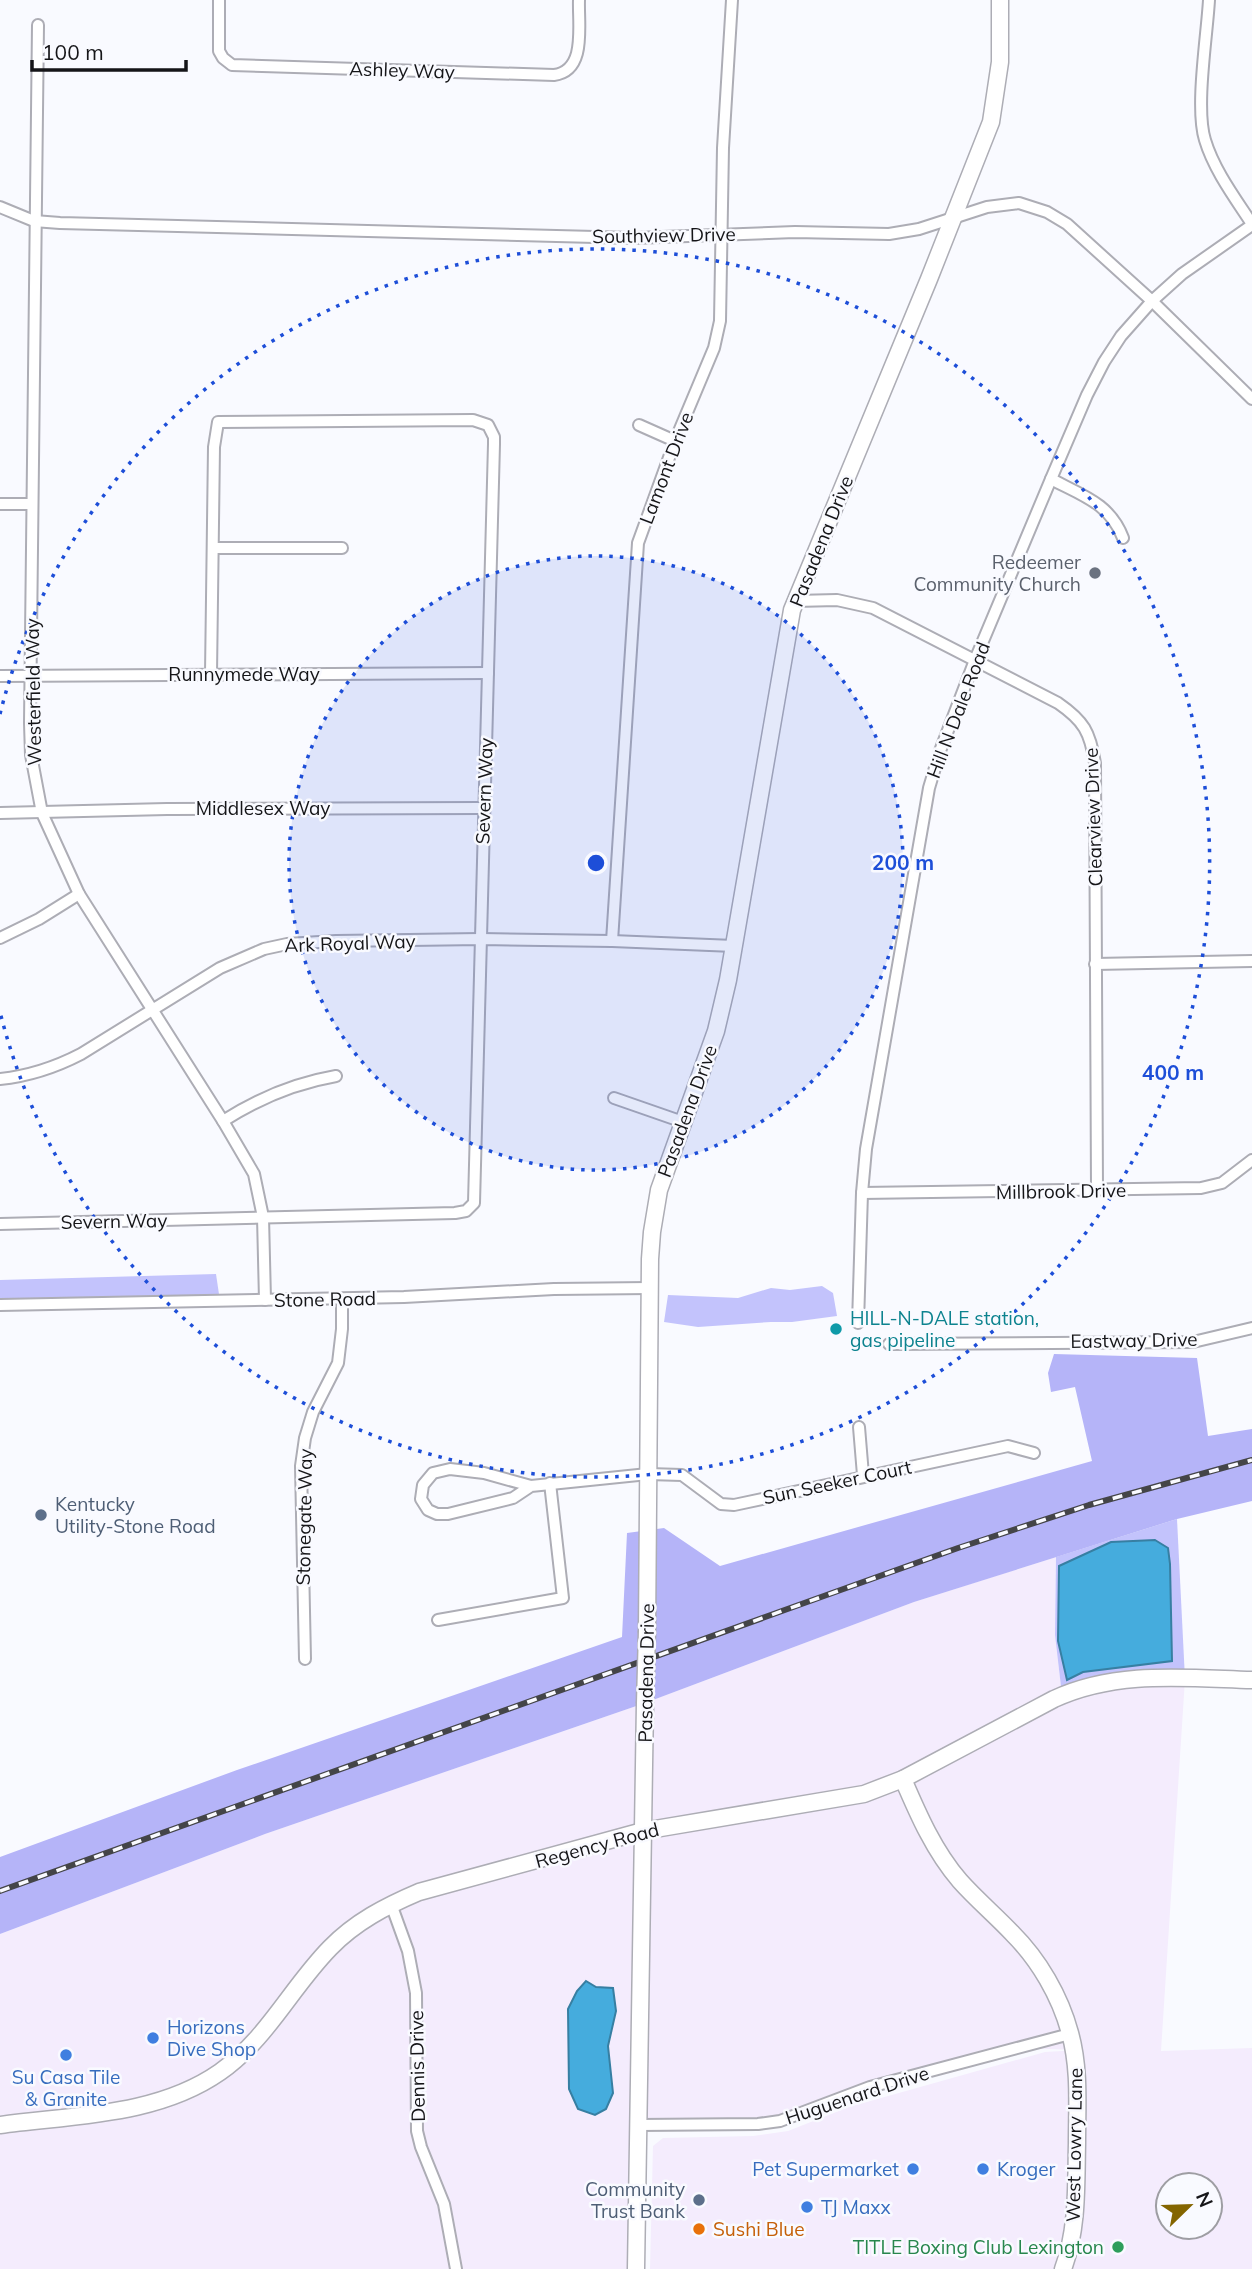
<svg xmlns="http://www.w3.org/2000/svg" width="1252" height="2269" font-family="Mulish,sans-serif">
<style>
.commercial{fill:#f4ecfd;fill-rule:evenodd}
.green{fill:#c3c3fc}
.forest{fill:#b5b4f8}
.water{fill:#45acdd;stroke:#377fa2;stroke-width:2}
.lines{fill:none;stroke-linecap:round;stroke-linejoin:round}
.street-casing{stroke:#adadb5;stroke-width:14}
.secondary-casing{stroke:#adadb5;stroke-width:19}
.street{stroke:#fff;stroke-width:10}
.secondary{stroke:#fff;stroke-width:16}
.rail-casing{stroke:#444548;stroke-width:6}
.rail{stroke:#f9faff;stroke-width:3.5;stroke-dasharray:10;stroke-linecap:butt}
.secondary-bridge-casing{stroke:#adadb5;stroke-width:19;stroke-linecap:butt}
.secondary-bridge{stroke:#fff;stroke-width:16}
.ring{fill:none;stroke:#1d4ed8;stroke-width:3.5;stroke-dasharray:3.5 7}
.worship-dot{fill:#6b7280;stroke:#f9faff;stroke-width:2.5}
.culture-dot{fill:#0f9aa8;stroke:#f9faff;stroke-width:2.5}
.service-dot{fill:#5c6f8a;stroke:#f9faff;stroke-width:2.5}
.shop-dot{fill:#3f7fe0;stroke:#f9faff;stroke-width:2.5}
.food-dot{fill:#e8710a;stroke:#f9faff;stroke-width:2.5}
.leisure-dot{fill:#2e9e5b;stroke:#f9faff;stroke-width:2.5}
.labels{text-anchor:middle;stroke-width:5;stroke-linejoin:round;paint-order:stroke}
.street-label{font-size:19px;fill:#151518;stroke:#f9faff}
.worship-label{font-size:19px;fill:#5b616d;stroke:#f9faff;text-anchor:end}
.culture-label{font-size:19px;fill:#0d838f;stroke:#f9faff;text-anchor:start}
.service-label{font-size:19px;fill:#4e5e75;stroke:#f9faff;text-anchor:start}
.shop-label{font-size:19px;fill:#366cbe;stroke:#f9faff;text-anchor:start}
.food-label{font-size:19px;fill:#c56008;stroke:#f9faff;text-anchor:start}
.leisure-label{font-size:19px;fill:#27864d;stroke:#f9faff;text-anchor:end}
.centre{fill:#1d4ed8;stroke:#f9faff;stroke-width:3.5}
.ring-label{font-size:21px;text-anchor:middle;font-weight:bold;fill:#1d4ed8;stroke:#f9faff;stroke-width:5;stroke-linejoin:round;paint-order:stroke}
</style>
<rect width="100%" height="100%" fill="#f9faff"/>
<path class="commercial" d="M1056 1557 1055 1635 1062 1694 1185 1679 1161 2051 1252 2048V2269H650L653 2146 663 2138 753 2136 788 2131 849 2107 1045 2052 1079 2050 1019 2048 870 2087 779 2121 639 2125 636 2269H0V1934L265 1834 645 1703 914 1602ZM1168 2185H1210V2227H1168Z"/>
<g class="green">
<polygon points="216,1274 220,1301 0,1307 0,1280"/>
<polygon points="822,1286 833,1293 837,1316 792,1322 771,1322 698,1327 664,1322 668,1295 738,1298 771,1288 790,1290"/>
<polygon points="1177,1519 1185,1679 1062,1695 1055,1635 1056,1557"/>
</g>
<polygon class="forest" points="1054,1354 1197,1358 1208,1436 1252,1429 1252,1501 1177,1519 914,1602 645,1703 265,1834 0,1934 0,1857 237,1770 622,1637 627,1533 664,1528 720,1566 1092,1461 1075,1387 1051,1392 1048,1373"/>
<g class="water">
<polygon points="1155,1540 1168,1548 1170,1564 1172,1661 1083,1672 1067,1680 1058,1641 1059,1566 1111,1542"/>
<polygon points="586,1981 596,1987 613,1988 616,2011 608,2046 613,2093 606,2109 595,2115 578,2109 569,2089 568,2009 577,1991"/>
</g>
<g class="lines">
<g class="street-casing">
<g id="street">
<path d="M219 0V51L223 58 232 65 554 75C587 71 578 25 579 0"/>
<path d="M1209 0C1207 36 1195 108 1205 140 1214 170 1235 198 1252 224"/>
<polyline points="38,25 30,723 31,755 42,813 79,894 223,1121 254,1174 263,1217 265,1300"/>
<polyline points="0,207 34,221 60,223 634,238 795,232 889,234 919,229 987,207 1019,203 1047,212 1067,224 1152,301 1252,399"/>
<polyline points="639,425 675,441"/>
<path d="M1051 479C1081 495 1110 503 1123 538"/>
<polyline points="0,504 32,504"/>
<polyline points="213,548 342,548"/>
<path d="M795 601 837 600 873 608 1058 703C1084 721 1090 732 1095 763L1097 1190"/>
<polyline points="0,676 488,673"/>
<polyline points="0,813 167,809 483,808"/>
<polyline points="0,938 39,919 79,894"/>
<polyline points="612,941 638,543 675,441 714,348 720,321 723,148 732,0"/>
<polyline points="1095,964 1252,961"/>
<path d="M0 1079C30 1076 54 1068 81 1054L220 968 264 949 287 944 336 941 481 939 612 941 734 946"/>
<polyline points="614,1098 683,1122"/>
<path d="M223 1121C259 1098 295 1083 336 1076"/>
<polyline points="862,1193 1201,1188 1222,1183 1252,1160"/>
<polyline points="0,1224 455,1213 466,1211 474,1203 494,444 494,437 488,425 473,420 218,422 214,447 211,674"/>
<polyline points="0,1305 404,1297 554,1289 650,1288"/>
<polyline points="858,1323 862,1193 866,1149 929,788 940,751 975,660 1051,479 1087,395 1104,362 1121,336 1152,301 1182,274 1252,225"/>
<polyline points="889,1344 1193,1342 1252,1328"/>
<polyline points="859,1427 863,1475"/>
<polyline points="531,1486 513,1498 448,1514 437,1514 428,1510 421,1499 423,1485 433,1473 450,1469 484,1473 531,1486 648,1474 682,1475 721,1504 734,1505 1008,1446 1034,1453"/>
<polyline points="438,1620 563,1598 550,1483"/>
<polyline points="305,1659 301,1466 305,1438 313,1412 338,1363 342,1329 342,1299"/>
<polyline points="391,1904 408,1951 416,1993 417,2131 421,2147 444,2204 456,2269"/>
<polyline points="639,2125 758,2124 780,2121 870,2087 1070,2034"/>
</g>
</g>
<g class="secondary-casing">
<g id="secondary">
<polyline points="647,1631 650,1259 652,1232 659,1190 716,1031 728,980 792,610 929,279 991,122 1000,62 1000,0"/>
<path d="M903 1779C918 1814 934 1851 960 1881 976 1899 995 1915 1012 1933 1039 1960 1060 1996 1070 2033 1080 2069 1077 2106 1077 2143 1076 2185 1078 2229 1063 2269"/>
<path d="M0 2125C74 2115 157 2116 220 2072 268 2038 290 1989 330 1948 355 1922 386 1906 419 1892L643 1831 864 1794 903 1779 1054 1699C1116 1670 1185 1678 1252 1680"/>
<polyline points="636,2269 645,1703"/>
</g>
</g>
<use href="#street" class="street"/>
<use href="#secondary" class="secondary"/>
<g class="rail-casing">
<polyline id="rail" points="0,1891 958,1548 1089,1505 1252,1460"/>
</g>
<use href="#rail" class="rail"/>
<g class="secondary-bridge-casing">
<polyline id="secondary-bridge" points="645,1703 647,1631"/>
</g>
<use href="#secondary-bridge" class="secondary-bridge"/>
</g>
<circle cx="596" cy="863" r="307" fill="#1d4ed8" fill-opacity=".12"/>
<g class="ring">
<circle cx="596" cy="863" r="307"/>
<path d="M0 714A614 614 0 1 1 0 1012"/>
</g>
<circle class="worship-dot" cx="1095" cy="573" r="7"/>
<circle class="culture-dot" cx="836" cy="1329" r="7"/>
<g class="service-dot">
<circle cx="41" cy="1515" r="7"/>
<circle cx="699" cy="2200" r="7"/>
</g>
<g class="shop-dot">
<circle cx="153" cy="2038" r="7"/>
<circle cx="66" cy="2055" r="7"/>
<circle cx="913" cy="2169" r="7"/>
<circle cx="983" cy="2169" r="7"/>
<circle cx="807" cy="2207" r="7"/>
</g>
<circle class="food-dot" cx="699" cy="2229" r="7"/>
<circle class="leisure-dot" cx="1118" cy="2247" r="7"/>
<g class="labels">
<g class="street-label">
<text transform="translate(402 70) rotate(2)" y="7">Ashley Way</text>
<text transform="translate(664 235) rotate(-1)" y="7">Southview Drive</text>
<text transform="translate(666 468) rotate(-69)" y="7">Lamont Drive</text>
<text transform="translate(821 541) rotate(-68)" y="7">Pasadena Drive</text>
<text x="244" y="681">Runnymede Way</text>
<text transform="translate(33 692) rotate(-91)" y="7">Westerfield Way</text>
<text transform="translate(958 710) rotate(-69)" y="7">Hill N Dale Road</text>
<text transform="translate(484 791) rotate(-88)" y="7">Severn Way</text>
<text x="263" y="815">Middlesex Way</text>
<text transform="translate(1093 817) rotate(-92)" y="7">Clearview Drive</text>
<text transform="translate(350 943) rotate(-2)" y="7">Ark Royal Way</text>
<text transform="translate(687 1111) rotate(-70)" y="7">Pasadena Drive</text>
<text transform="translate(1061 1191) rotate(-1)" y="7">Millbrook Drive</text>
<text transform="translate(114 1221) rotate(-1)" y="7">Severn Way</text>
<text transform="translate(325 1299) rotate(-1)" y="7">Stone Road</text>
<text transform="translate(1134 1340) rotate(-1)" y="7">Eastway Drive</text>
<text transform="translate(837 1482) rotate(-12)" y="7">Sun Seeker Court</text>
<text transform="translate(304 1517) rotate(-89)" y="7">Stonegate Way</text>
<text transform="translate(646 1673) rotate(-89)" y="7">Pasadena Drive</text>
<text transform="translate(597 1845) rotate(-15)" y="7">Regency Road</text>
<text transform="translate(417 2066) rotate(-91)" y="7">Dennis Drive</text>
<text transform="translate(857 2095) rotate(-18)" y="7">Huguenard Drive</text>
<text transform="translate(1074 2145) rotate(-89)" y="7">West Lowry Lane</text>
</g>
<g class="worship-label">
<text x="1081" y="569">Redeemer<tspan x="1081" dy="22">Community Church</tspan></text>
</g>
<g class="culture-label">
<text x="850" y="1325">HILL-N-DALE station,<tspan x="850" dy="22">gas pipeline</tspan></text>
</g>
<g class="service-label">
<text x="55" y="1511">Kentucky<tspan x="55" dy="22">Utility-Stone Road</tspan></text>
<text x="685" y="2196" text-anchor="end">Community<tspan x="685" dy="22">Trust Bank</tspan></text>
</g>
<g class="shop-label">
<text x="167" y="2034">Horizons<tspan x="167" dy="22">Dive Shop</tspan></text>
<text x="66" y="2084" text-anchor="middle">Su Casa Tile<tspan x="66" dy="22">&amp; Granite</tspan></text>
<text x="899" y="2176" text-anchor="end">Pet Supermarket</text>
<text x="997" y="2176">Kroger</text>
<text x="821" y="2214">TJ Maxx</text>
</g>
<g class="food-label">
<text x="713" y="2236">Sushi Blue</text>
</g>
<g class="leisure-label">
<text x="1104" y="2254">TITLE Boxing Club Lexington</text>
</g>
</g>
<circle cx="596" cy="863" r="10" class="centre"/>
<g class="ring-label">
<text x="903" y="870">200 m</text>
<text x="1173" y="1080">400 m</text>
</g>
<g transform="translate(1189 2206) rotate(67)"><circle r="33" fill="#f9faff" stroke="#9e9ea3" stroke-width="2"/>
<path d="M0-5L12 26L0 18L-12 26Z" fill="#846500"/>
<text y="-10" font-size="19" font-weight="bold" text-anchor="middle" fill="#151518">N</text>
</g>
<path d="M32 60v10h154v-10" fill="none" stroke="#151518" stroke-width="3.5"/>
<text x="42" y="60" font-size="21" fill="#151518" stroke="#f9faff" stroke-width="5" paint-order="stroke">100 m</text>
</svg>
